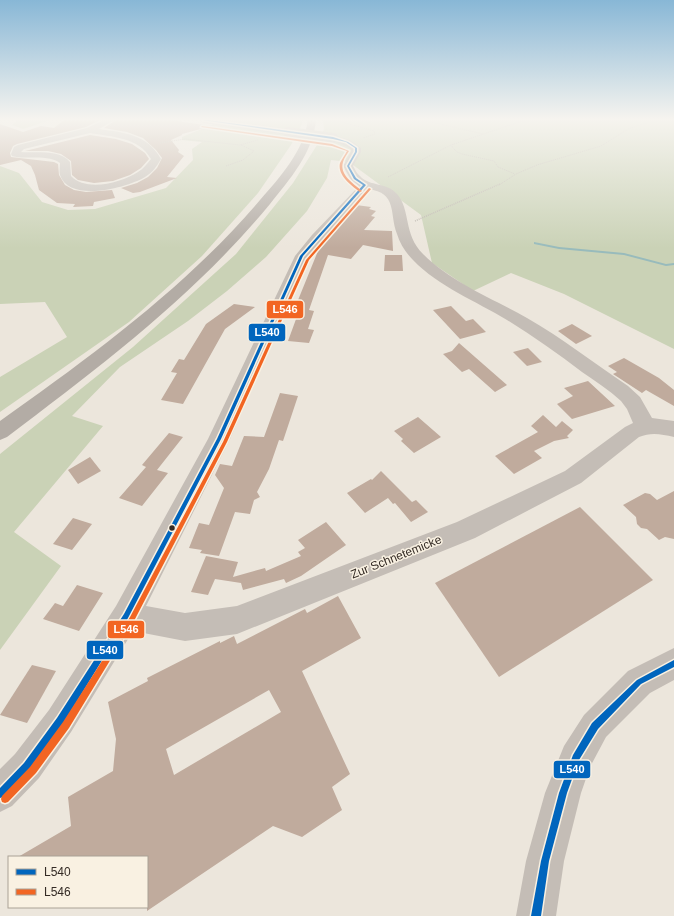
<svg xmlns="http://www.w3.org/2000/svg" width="674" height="916" font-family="Helvetica,sans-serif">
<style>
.green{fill:#cad2b6}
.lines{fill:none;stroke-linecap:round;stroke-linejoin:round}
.stream{fill:#98bbbc;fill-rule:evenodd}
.building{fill:#c0ab9d;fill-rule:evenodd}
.path-far1{stroke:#bdb6ae;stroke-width:1;stroke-dasharray:1 1;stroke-linecap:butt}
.path{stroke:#bdb6ae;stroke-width:1.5;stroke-dasharray:1 1;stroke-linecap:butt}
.minor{fill:#c4bdb6;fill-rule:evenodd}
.major{fill:#b3aca5;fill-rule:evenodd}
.minor-bridge{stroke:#c4bdb6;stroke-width:10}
.bus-1-casing{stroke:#f9f1e2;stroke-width:3}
.bus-2-casing{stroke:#f9f1e2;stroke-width:3}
.bus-1{fill:#0065bd;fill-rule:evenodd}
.bus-2{fill:#f26522;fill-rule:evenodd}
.bus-dot{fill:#342b25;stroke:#f9f1e2;stroke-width:1.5}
.labels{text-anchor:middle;stroke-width:3;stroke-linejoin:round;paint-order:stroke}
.street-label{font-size:12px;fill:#342b25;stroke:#f9f1e2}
.line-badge{stroke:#f9f1e2;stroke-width:1.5}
.badge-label{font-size:11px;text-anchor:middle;font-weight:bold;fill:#fff}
</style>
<rect width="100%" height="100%" fill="#ece6dc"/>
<g class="green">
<polygon points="18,120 50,120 23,129 12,125"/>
<polygon points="220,120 302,120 302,124 291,145 258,193 202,256 129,322 0,412 0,377 67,337 45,302 0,304 0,166 19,173 42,202 68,210 95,209 166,188 193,160 192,149 202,142 182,140 182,137 214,124"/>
<polygon points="323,120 674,120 674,349 564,294 511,273 473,291 432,263 421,215 349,162 331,160 327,178 307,211 266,257 227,291 188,321 120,367 72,416 103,426 14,532 61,566 0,650 0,454 133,347 236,254 293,183 317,145 324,129"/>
</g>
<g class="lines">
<polygon class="stream" points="534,242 559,247 624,253 666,264 674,263 674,265 666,266 624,255 559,249 534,244"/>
</g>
<g class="building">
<polygon points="64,120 100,120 86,127 17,144 13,146 10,153 11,157 54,162 58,164 59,175 65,185 74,190 86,192 112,190 115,198 94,202 93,206 73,207 75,204 57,203 39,190 35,175 31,166 21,160 0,165 0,124 23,132 41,126 54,128"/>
<polygon points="116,120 170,120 212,126 182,134 182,135 171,140 179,150 178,152 184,156 167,177 177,178 140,192 133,193 121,188 137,183 148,177 157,168 162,158 156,150 143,138 127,132 104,128"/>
<polygon points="90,135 116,139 132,144 145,153 149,159 141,168 130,175 113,181 94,183 78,180 72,175 71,161 61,154 48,151 25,151"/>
<polygon points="356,205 371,207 369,209 376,211 371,216 375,217 364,230 392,231 393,251 363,245 351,259 328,255 309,310 314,311 308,329 314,330 309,343 288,341 299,311 294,310 320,246"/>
<polygon points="385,255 402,255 403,271 384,271"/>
<polygon points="234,304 255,307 225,329 183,404 161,400 177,373 171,372 179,359 184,360 206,324"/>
<polygon points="451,306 466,321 473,319 486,332 460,339 433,310"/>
<polygon points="572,324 592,336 576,344 558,331"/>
<polygon points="459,343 507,385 495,392 469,369 462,372 443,354 452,351"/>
<polygon points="528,348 542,362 527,366 513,352"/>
<polygon points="624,358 659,378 674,390 674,406 646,390 642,393 613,374 617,372 608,366"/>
<polygon points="588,381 615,406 572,419 557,404 573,396 564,388"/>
<polygon points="280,393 298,396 283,441 279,440 269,469 257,492 260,497 254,500 250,514 235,512 219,556 200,553 202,550 189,548 199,523 209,525 224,488 215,475 220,464 232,466 244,436 264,437"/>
<polygon points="543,415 556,427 562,421 573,430 567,436 569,438 554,441 534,451 542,458 514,474 495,456 538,432 531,426"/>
<polygon points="418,417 441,437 414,453 401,441 403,439 394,431"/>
<polygon points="169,433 183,437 157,470 168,473 142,506 119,498 146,467 142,465"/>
<polygon points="90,457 101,471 78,484 68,470"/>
<polygon points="381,471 412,502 416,500 428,512 411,522 395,503 393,504 388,498 365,513 347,493 371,479 372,480"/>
<polygon points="674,491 674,539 665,537 659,540 647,529 641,528 637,524 636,517 623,505 645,493 650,494 657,500"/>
<polygon points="580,507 653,580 499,677 435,583"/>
<polygon points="73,518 92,524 72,550 53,544"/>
<polygon points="326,522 346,545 301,576 286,583 284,579 243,590 241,583 215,579 208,595 191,592 206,556 238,562 233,577 265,568 266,571 301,556 298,552 305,548 298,540"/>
<polygon points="77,585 103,593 79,631 43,619 55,603 63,606"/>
<path d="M338 596 361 638 302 671 350 774 332 787 342 810 302 837 273 826 147 911V857H18L71 826 68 797 113 771 116 739 108 702 148 681 147 678 220 641V643L234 636 237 644 305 609 307 613ZM269 690 281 712 174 775 166 749Z"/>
<polygon points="32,665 56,671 27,723 0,715"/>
</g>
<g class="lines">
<g class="path-far1">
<polyline points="335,120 374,131 375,134 363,138"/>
<polyline points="423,120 483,134"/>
<polyline points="160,143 185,139 240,145 258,140"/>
<polyline points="453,144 452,147 457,152 462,154 494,161 498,167 515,174"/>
<polyline points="226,166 243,160 254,151 241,145"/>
<polyline points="388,177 451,145 525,120"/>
<polyline points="499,185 516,174 537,165 601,146 628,129 652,121 674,122"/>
</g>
<polyline class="path" points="415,221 500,184"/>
<g class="minor">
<path d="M104 120H115L99 129C125 133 147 134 161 159 157 166 152 173 145 177 127 188 69 203 60 175 59 172 60 167 60 163 47 154 27 160 12 156L11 154 14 147 18 145 87 128ZM90 133C112 137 139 137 151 159 147 164 143 169 138 172 121 183 86 192 71 176L70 162C60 149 36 153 21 152L24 149Z"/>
<polygon points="199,120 222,120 288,129 293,132 288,135 203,123"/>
<path d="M333 135 350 140 361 148V152L353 166C355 169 357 174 360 176 370 187 387 182 397 194 411 210 403 234 423 254 452 283 492 298 527 318 562 338 594 363 628 386L640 397 652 418 674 421V437C661 434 651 432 639 437L581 483 475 538 237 634 185 641 133 631 71 732 39 778 12 806 0 812V769L15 754 49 710 116 606 208 439 295 256 312 235 359 186 351 180 343 166 351 152V149C344 144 334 143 328 138L330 136ZM368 189C398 193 389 213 397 234 400 244 406 253 413 260 439 287 476 301 507 320 533 336 558 354 582 372 595 381 609 390 621 401L627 409 633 423 625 427 565 471 457 522 237 606 185 613 146 606 230 439 309 257Z"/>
<polygon points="674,648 674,680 650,693 606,737 590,767 581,793 564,861 556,916 516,916 526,861 545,793 564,746 584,715 628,671"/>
</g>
<path class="major" d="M308 120H316C313 153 290 179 270 204 195 295 101 366 7 437L0 440V421C93 355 186 287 260 200 281 176 303 152 308 120Z"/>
<polyline class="minor-bridge" points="288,132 333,138"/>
<g class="bus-1-casing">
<g id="bus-1">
<polygon points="202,120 207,120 333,137 348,142 357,148 357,152 349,166 356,178 366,185 303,256 221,439 128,618 63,724 30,769 3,797 0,798 0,788 24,763 57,718 124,614 217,439 300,256 363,185 354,179 347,166 355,152 355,148 346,142 333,139"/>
<polygon points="674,660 674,667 641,684 598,729 579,760 567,793 549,861 541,916 531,916 541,861 559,793 573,755 592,723 637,680"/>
</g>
</g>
<g class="bus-2-casing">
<g id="bus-2">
<path d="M202 126 332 144 349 151C347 154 344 158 343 162 339 175 354 184 362 191L360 192C352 186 337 175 340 163 342 159 345 155 347 151L332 146 201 127Z"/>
<polygon points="369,188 371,189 309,260 227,442 134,621 69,728 36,773 8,802 5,803 2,802 1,799 2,796 30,767 63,722 130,617 223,442 306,260"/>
</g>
</g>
<use href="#bus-1" class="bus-1"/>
<use href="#bus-2" class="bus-2"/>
</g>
<linearGradient id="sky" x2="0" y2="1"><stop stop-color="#88b7d6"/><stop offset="0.48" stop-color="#f6f4ef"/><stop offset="1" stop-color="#f6f4ef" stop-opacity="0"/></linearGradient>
<rect width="674" height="248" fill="url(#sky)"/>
<circle class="bus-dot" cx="172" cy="528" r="3.5"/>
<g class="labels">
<g class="street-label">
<text transform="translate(396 557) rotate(-22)" y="4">Zur Schnetemicke</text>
</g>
</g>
<g class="line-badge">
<rect x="266" y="300" width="38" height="19" rx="4" fill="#f26522"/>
<rect x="248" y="323" width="38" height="19" rx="4" fill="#0065bd"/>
<rect x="107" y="620" width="38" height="19" rx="4" fill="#f26522"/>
<rect x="86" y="640" width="38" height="20" rx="4" fill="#0065bd"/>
<rect x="553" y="760" width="38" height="19" rx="4" fill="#0065bd"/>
</g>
<g class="badge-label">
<text x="285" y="313">L546</text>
<text x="267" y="336">L540</text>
<text x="126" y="633">L546</text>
<text x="105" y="654">L540</text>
<text x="572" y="773">L540</text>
</g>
<rect x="8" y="856" width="140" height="52" fill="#f9f1e2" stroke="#aaa296"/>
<rect x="16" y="869" width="20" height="6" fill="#0065bd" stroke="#aaa296"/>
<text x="44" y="876" font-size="12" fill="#342b25">L540</text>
<rect x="16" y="889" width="20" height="6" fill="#f26522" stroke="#aaa296"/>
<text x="44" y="896" font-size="12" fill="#342b25">L546</text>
</svg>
